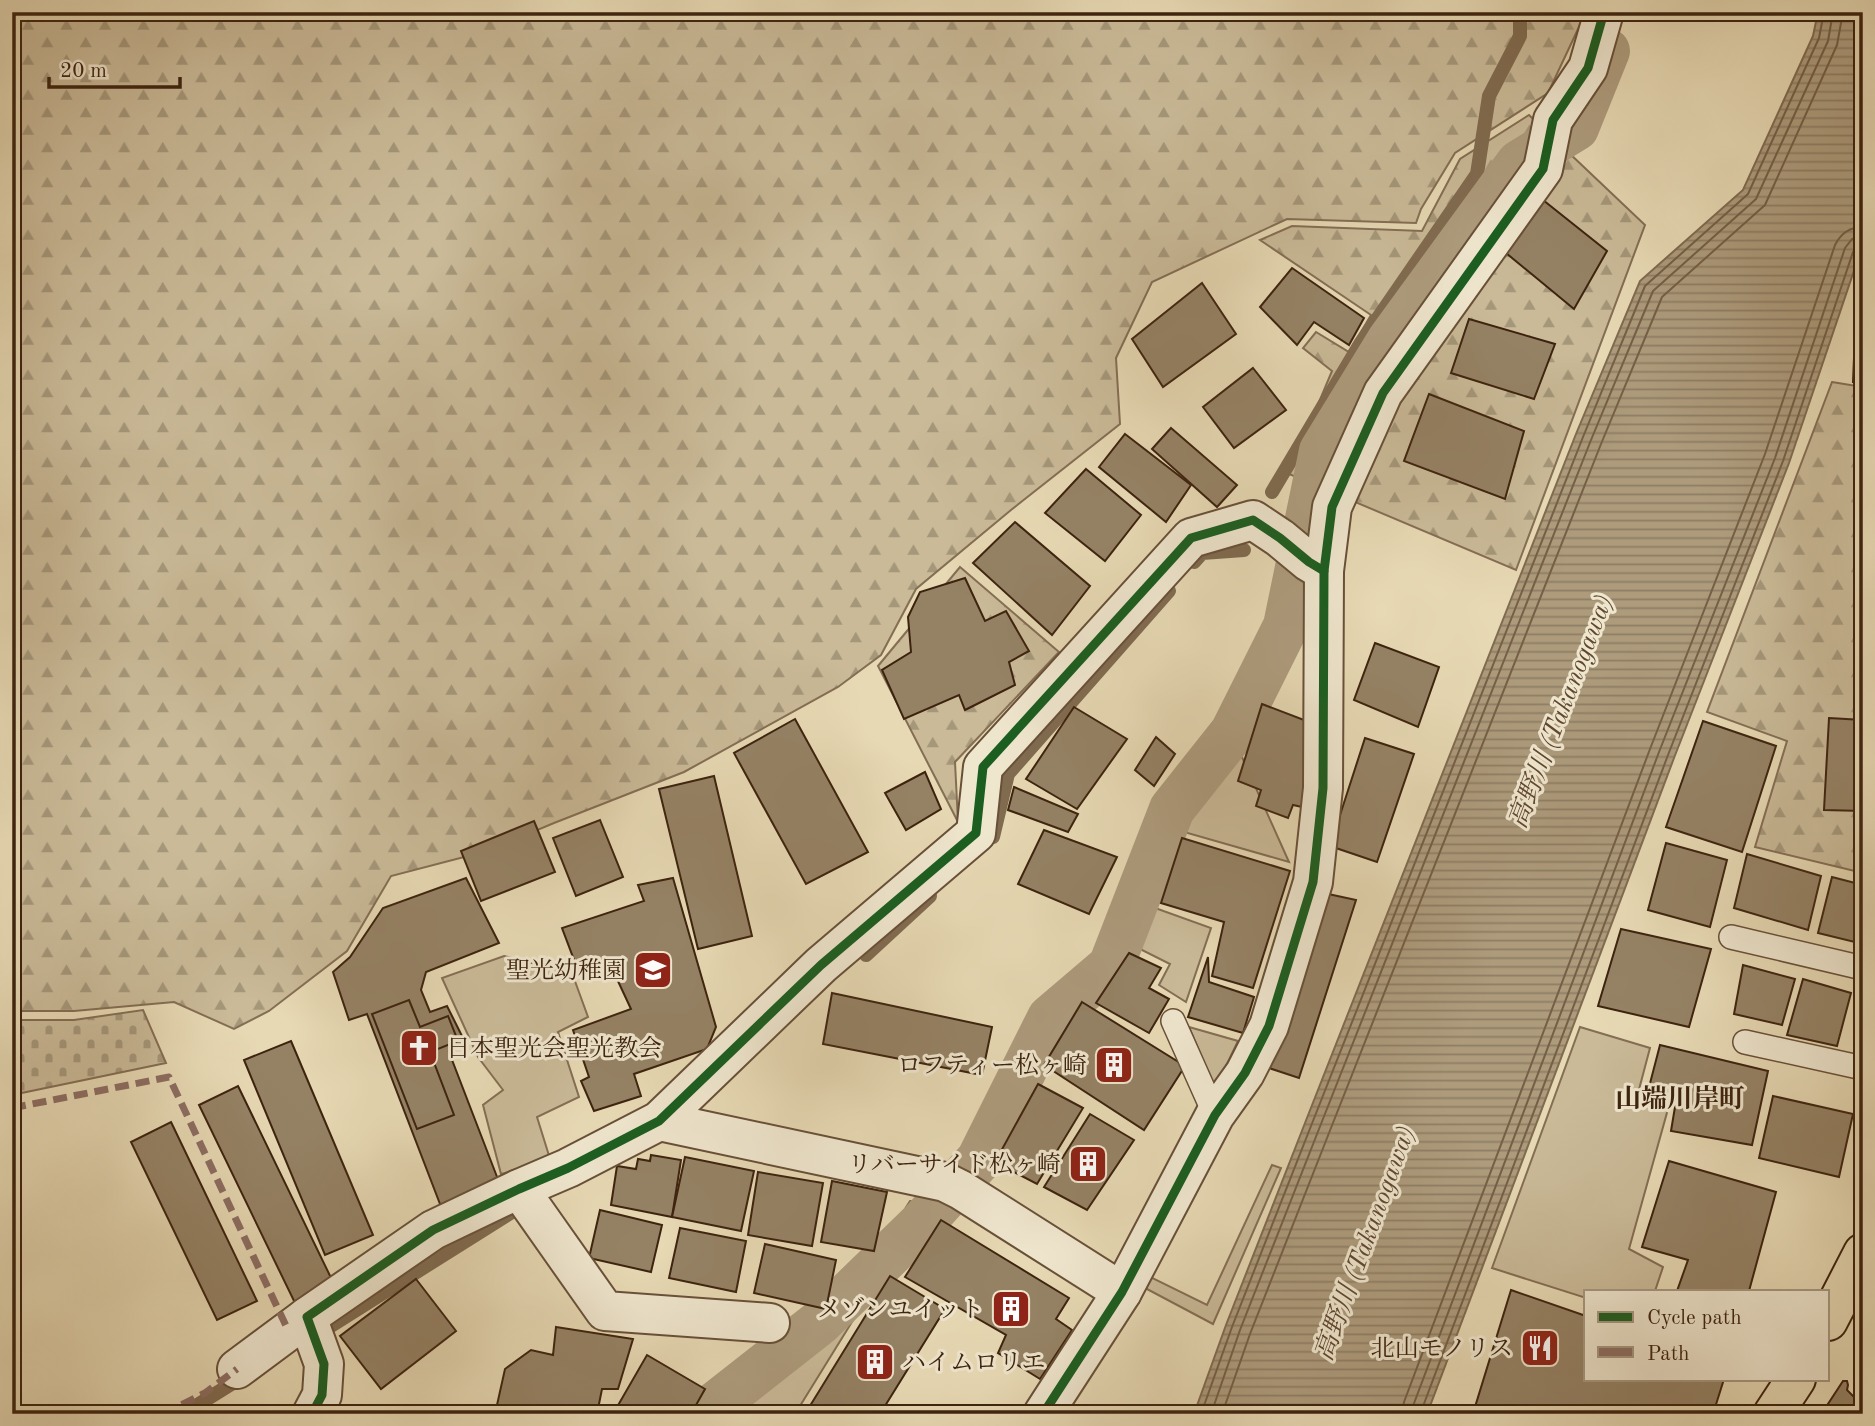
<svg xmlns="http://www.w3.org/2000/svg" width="1875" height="1426" font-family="'Old Standard TT','Noto Serif JP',serif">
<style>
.green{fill:#caba98;stroke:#846e54;stroke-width:2}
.forest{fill:url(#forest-firs);stroke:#846e54;stroke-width:2}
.cemetery{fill:url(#cemetery-stones);stroke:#846e54;stroke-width:2}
.water{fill:url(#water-rules);stroke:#806b50;stroke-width:2}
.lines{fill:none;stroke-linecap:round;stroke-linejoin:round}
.shore{stroke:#755f46;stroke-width:2}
.stream{stroke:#806b50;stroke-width:14}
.canal{stroke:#ad9b7c;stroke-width:46}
.building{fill:#958265;stroke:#3d230f;stroke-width:2}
.service-casing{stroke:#685038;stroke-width:26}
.minor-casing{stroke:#685038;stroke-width:42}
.trunk-casing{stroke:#3d230f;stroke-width:42}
.service{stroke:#efe6ce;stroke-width:23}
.minor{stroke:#efe6ce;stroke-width:38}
.trunk{stroke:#e7d9b4;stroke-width:38}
.quiet{stroke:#8d6e63;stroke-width:7;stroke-dasharray:14 7;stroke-linecap:butt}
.cycleway-casing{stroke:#efe6ce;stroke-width:13}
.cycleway{stroke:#1b5e20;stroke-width:9}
.labels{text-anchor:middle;stroke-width:6;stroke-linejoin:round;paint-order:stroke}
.poi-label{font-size:24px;fill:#3d230f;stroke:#efe6ce;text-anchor:end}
.water-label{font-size:26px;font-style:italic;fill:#5f4730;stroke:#efe6ce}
.neighbourhood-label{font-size:26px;font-weight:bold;fill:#3d230f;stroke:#efe6ce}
</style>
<defs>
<pattern id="forest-firs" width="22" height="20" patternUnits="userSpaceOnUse" patternTransform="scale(1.75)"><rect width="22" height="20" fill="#caba98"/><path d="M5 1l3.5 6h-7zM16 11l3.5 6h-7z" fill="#a5977a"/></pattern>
<pattern id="cemetery-stones" width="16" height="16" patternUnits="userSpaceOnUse" patternTransform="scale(1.75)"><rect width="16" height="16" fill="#caba98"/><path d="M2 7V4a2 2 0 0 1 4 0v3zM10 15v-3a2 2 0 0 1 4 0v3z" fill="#a5977a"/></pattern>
<pattern id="water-rules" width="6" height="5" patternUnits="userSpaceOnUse" patternTransform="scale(1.75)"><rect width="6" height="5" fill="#ad9b7c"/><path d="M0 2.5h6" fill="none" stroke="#8e7e64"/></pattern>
</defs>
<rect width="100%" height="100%" fill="#e7d9b4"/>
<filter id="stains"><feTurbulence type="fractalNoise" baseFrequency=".00286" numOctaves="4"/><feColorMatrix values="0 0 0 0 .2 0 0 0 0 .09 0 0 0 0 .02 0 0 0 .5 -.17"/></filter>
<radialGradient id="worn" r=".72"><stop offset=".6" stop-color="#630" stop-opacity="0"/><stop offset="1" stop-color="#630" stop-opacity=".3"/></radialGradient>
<g class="green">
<polygon points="1237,746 1289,862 1177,830"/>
<polygon points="1144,904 1211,928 1186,1002 1159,985 1170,964 1130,944"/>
<polygon points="504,956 572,973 588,1017 558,1032 579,1097 537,1117 551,1162 501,1174 483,1105 503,1090 478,1057 442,978"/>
<polygon points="1189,1027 1238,1041 1215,1089"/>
<polygon points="1580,1027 1650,1048 1637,1097 1668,1109 1629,1249 1663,1267 1655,1291 1586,1291 1586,1298 1492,1268"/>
<polygon points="993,1096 1003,1100 976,1156 962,1174"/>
<polygon points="1272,1165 1281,1168 1213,1324 1128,1279 1132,1268 1207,1305"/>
<polygon points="910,1201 930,1203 879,1250"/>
<polygon points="881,1275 795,1414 716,1414"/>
</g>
<g class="forest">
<polygon points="12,12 1586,12 1548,93 1455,153 1421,209 1416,223 1287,219 1152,282 1116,358 1120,424 1011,510 916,589 881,655 838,687 684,772 554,823 487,851 391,876 347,951 269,1011 234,1029 174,1002 74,1011 12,1011"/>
<polygon points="1529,115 1645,225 1516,570 1289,474 1332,371 1303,348 1316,332 1349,352 1371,315 1260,240 1292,226 1422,231 1460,159"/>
<polygon points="1832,382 1863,387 1863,873 1755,847 1787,741 1707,712"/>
<polygon points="960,567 1059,652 955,762 958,822 878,666"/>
</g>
<polygon class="cemetery" points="143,1010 166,1063 12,1095 12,1020 74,1020"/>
<polygon class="water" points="1818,12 1863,12 1863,244 1789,463 1674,758 1427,1414 1194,1414 1226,1325 1305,1123 1576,434 1640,281 1743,190 1813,36"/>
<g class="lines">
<g class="shore">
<polyline points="1201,1414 1232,1327 1311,1126 1583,437 1645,286 1748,194 1819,38 1824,12"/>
<polyline points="1211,1414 1240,1330 1319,1129 1591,440 1653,291 1756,199 1828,41 1833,12"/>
<polyline points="1222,1414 1250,1334 1329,1133 1601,444 1662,297 1765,205 1837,45 1843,12"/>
<path d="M1402 1414 1404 1402 1650 749 1765 454 1835 245C1841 233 1850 227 1863 227"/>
<polyline points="1412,1414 1413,1406 1659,752 1775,458 1845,248 1852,239 1863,237"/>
<polyline points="1421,1414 1422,1409 1668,755 1783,461 1853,252 1857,247 1863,246"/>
</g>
<g class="stream">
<polyline points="1272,492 1360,344 1477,174 1489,96 1520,36 1520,12"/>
<polyline points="1194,562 1202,553 1244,550"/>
<polyline points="993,837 1008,774 1169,591"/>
<polyline points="866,955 930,896"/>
<polyline points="326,1329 515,1210"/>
<polyline points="183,1414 244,1376"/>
</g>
<polyline class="canal" points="703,1414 819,1323 922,1223 979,1160 1050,1018 1111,966 1172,809 1233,732 1286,626 1322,451 1390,340 1519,163 1576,128 1607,51"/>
</g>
<g class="building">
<polygon points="1543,200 1607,251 1574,309 1506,253"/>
<polygon points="1292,268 1364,318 1349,345 1314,322 1297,345 1260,307"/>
<polygon points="1202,283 1236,334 1163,387 1132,339"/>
<polygon points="1469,319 1555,344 1534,399 1451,373"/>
<polygon points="1855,334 1863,335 1863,382 1853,382"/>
<polygon points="1253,368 1286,410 1234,448 1203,407"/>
<polygon points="1429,394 1524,431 1505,499 1404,461"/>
<polygon points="1171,428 1237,485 1217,507 1152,449"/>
<polygon points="1125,434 1191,485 1166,522 1099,467"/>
<polygon points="1086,469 1141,515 1105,561 1045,513"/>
<polygon points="1015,522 1090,586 1052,635 973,563"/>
<polygon points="965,578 985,621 1006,611 1029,651 1009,662 1015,685 965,710 959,695 904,719 882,670 911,652 908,617 920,592"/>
<polygon points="1375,643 1439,667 1418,727 1354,700"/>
<polygon points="1857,664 1863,665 1863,709 1855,708"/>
<polygon points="1262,704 1304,720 1312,755 1302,807 1293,805 1288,818 1256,806 1261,790 1238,781"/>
<polygon points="1074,707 1127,739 1077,809 1026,779"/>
<polygon points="1829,718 1863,720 1863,811 1824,810"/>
<polygon points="795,719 868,852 806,884 734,753"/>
<polygon points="1703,721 1776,746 1742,852 1666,827"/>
<polygon points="1156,737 1175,754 1154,786 1135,770"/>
<polygon points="1365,738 1414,754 1377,862 1330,846"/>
<polygon points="925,772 941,809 906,830 885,793"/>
<polygon points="714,776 752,936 698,949 659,789"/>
<polygon points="1014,787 1078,814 1068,832 1008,810"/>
<polygon points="600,820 623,877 576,896 553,838"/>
<polygon points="534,821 555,872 481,901 461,851"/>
<polygon points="1044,830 1117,857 1089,914 1018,884"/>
<polygon points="1182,838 1290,871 1253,988 1212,976 1224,922 1161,903"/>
<polygon points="1666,843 1727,860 1710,927 1648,910"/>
<polygon points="1747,854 1821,876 1808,930 1734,908"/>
<polygon points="1832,877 1863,885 1863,944 1818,933"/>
<polygon points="466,878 499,943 426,972 421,990 430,1012 447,1006 466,1044 449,1052 499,1182 445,1217 367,1014 349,1020 333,972 350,957 383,908"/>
<polygon points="673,878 716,1027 707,1049 634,1074 641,1096 594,1111 581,1081 589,1077 573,1030 631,1009 610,964 579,973 562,928 644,901 638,885"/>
<polygon points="1319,892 1356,900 1299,1078 1269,1068"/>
<polygon points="1621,929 1711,949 1689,1027 1598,1006"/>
<polygon points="1129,953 1161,968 1149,988 1169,999 1149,1033 1096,1003"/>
<polygon points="1208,957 1209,982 1254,997 1243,1033 1188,1017"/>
<polygon points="1743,965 1795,979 1782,1025 1734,1014"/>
<polygon points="1803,979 1851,993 1837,1046 1787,1035"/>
<polygon points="832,993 992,1027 982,1075 823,1044"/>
<polygon points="409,1000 420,1027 448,1016 458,1041 430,1052 454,1115 417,1129 372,1014"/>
<polygon points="1082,1002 1185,1066 1144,1130 1044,1065"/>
<polygon points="291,1041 373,1235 325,1255 244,1060"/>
<polygon points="1660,1045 1768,1071 1752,1145 1671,1131 1676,1101 1648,1091"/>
<polygon points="1038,1084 1083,1108 1037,1184 995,1162"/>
<polygon points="238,1086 334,1284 295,1303 199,1105"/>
<polygon points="1773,1096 1853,1114 1839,1177 1759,1158"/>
<polygon points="1090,1114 1134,1140 1087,1210 1044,1187"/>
<polygon points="171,1122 257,1301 217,1320 131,1142"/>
<polygon points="651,1155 681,1160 672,1217 611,1205 617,1166 636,1169 638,1159 650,1161"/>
<polygon points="685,1157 754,1171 741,1231 672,1217"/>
<polygon points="1669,1161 1776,1192 1749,1291 1677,1291 1688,1260 1642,1247"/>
<polygon points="758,1172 823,1183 812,1246 748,1235"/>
<polygon points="832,1181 887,1192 874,1251 821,1242"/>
<polygon points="600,1210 662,1225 651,1272 589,1258"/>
<polygon points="941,1220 1069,1298 1056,1319 1072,1330 1040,1379 998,1353 1006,1335 905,1277"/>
<polygon points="680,1228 746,1241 736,1292 669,1278"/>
<polygon points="765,1244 836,1260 826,1309 754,1293"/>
<polygon points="890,1276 945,1309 880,1414 805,1414"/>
<polygon points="416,1279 456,1331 381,1389 340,1336"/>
<polygon points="1511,1290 1586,1316 1586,1379 1724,1379 1713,1414 1494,1414 1475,1407"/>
<polygon points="556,1327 633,1339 618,1389 602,1389 597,1414 495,1414 505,1369 531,1350 553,1355"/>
<polygon points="647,1355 705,1389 691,1414 613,1414"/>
<polygon points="1843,1381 1847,1381 1848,1385 1847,1390 1856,1399 1863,1414 1824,1414 1824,1410"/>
</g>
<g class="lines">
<g class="service-casing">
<g id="service">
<polyline points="1731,937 1863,968"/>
<polyline points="1173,1021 1215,1115"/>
<polyline points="1745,1042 1863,1068"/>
</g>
</g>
<g class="minor-casing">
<g id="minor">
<polyline points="659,1121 945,1182 961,1190 1122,1292"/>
<polyline points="519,1189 605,1311 770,1323"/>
<polyline points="237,1369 307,1317"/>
<polyline points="312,1414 322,1395 324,1364 307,1317 433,1230 519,1189 568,1168 659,1121 821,965 976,833 983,767 1191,538 1253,520 1280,538 1309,562 1324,571"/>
<polyline points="1043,1414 1122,1292 1215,1115 1245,1073 1269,1026 1313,882 1323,788 1324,571 1332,507 1383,393 1543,169 1553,120 1588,68 1604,12"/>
</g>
</g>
<g class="trunk-casing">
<g id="trunk">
<polyline points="1828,1321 1863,1253"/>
<polyline points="1773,1414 1796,1379"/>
</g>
</g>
<use href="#service" class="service"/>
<use href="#minor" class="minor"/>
<use href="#trunk" class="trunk"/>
<g class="quiet">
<polyline points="12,1108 169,1077 288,1330"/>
<polyline points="163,1414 205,1393 237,1369"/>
</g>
<g class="cycleway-casing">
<g id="cycleway">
<polyline points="312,1414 322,1395 324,1364 307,1317 433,1230 519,1189 568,1168 659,1121 821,965 976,833 983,767 1191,538 1253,520 1280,538 1309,562 1324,571"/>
<polyline points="1043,1414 1122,1292 1215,1115 1245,1073 1269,1026 1313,882 1323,788 1324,571 1332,507 1383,393 1543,169 1553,120 1588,68 1604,12"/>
</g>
</g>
<use href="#cycleway" class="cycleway"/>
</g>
<defs>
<g id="school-square" transform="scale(2.0125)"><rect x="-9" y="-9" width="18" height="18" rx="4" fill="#8f2418" stroke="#efe6ce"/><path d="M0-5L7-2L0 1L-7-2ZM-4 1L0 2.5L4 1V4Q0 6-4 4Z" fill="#fff"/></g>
<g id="church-square" transform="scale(2.0125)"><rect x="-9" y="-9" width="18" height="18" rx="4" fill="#8f2418" stroke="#efe6ce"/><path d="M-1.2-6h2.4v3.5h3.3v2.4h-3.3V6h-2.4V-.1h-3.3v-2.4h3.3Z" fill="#fff"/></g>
<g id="building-square" transform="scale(2.0125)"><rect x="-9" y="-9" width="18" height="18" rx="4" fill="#8f2418" stroke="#efe6ce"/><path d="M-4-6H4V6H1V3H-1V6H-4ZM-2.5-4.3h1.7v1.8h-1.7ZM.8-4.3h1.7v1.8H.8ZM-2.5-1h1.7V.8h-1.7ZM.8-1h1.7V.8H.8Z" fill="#fff"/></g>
<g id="restaurant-square" transform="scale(2.0125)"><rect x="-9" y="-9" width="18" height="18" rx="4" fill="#8f2418" stroke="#efe6ce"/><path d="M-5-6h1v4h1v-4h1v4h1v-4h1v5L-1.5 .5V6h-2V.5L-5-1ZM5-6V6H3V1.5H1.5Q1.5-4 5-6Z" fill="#fff"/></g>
</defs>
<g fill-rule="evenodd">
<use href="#school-square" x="653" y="970"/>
<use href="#church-square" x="419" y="1048"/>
<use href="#building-square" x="1114" y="1065"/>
<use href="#building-square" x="1088" y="1164"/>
<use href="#building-square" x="1011" y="1309"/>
<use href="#restaurant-square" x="1540" y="1348"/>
<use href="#building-square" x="875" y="1362"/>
</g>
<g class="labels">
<g class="poi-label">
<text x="626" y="978">聖光幼稚園</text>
<text x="446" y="1056" text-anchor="start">日本聖光会聖光教会</text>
<text x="1087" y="1073">ロフティー松ヶ崎</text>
<text x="1061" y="1172">リバーサイド松ヶ崎</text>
<text x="984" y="1317">メゾンユイット</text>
<text x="1513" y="1356">北山モノリス</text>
<text x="902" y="1370" text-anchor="start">ハイムロリエ</text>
</g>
<g class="water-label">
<text transform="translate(1560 711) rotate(-69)" y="9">高野川 (Takanogawa)</text>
<text transform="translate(1364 1243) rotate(-70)" y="9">高野川 (Takanogawa)</text>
</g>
<g class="neighbourhood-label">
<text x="1680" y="1107">山端川岸町</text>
</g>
</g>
<rect width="1875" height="1426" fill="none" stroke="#e7d9b4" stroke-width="42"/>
<rect x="14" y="14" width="1847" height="1398" fill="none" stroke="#3d230f" stroke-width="3.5"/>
<rect x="21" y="21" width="1833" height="1384" fill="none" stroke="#3d230f" stroke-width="2"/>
<rect x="1584" y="1290" width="245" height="91" fill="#efe6ce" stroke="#a89882" stroke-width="2"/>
<rect x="1598" y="1312" width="35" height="10" fill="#1b5e20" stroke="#a89882" stroke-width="2"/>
<text x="1647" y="1324" font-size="21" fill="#3d230f">Cycle path</text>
<rect x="1598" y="1347" width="35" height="10" fill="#8d6e63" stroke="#a89882" stroke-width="2"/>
<text x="1647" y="1360" font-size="21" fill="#3d230f">Path</text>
<path d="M49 77v10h131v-10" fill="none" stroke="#3d230f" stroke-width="3.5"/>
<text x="60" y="77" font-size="21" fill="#3d230f" stroke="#efe6ce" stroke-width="5" paint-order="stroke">20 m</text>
<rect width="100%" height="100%" filter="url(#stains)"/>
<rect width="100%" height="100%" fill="url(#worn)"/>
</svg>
